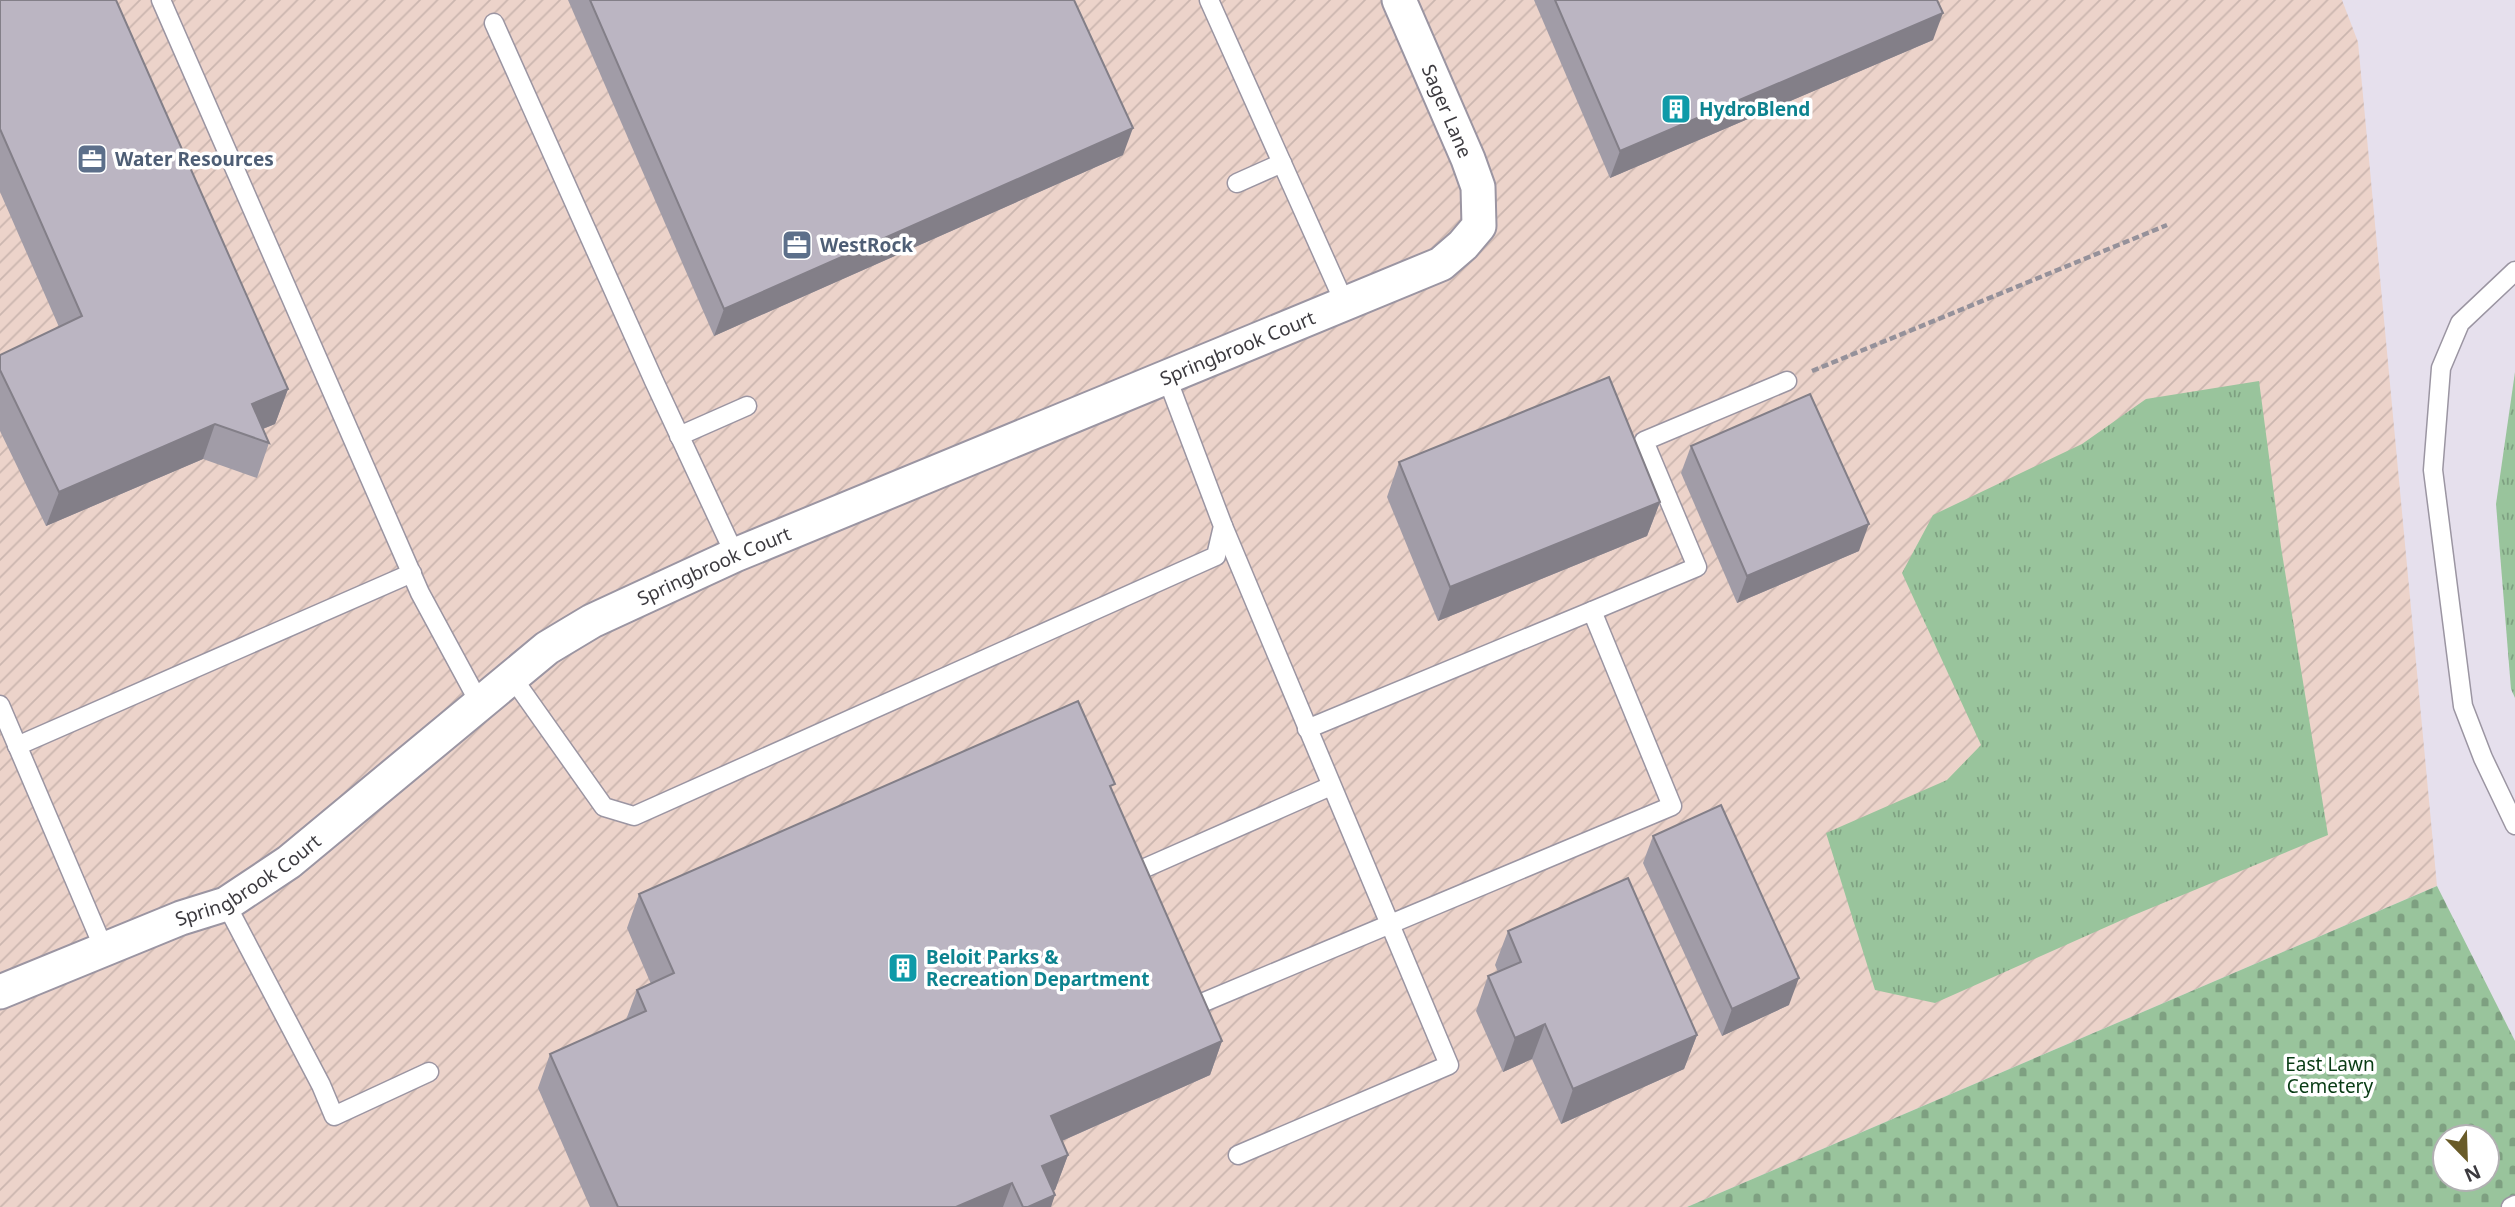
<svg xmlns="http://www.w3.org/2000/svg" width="2515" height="1207" font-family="'Noto Sans',sans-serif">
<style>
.industrial{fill:url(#industrial-furrows)}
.grass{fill:url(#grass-tufts)}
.cemetery{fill:url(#cemetery-stones);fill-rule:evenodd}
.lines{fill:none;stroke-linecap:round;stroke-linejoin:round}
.service-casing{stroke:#9b95a2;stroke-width:21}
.minor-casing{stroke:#9b95a2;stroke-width:37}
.path{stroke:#95919a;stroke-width:4.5;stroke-dasharray:7 3.5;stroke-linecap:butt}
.service{stroke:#fff;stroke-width:18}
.minor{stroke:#fff;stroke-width:33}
.wall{fill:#a19ca7}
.shaded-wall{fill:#837f88}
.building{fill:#bbb5c2;stroke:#837f88;stroke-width:2}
.labels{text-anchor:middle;stroke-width:7;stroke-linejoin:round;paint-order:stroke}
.culture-label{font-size:19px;font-weight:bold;fill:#0d838f;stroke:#fff;text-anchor:start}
.street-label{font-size:19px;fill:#3c3a3f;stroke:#fff}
.service-label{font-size:19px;font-weight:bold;fill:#4e5e75;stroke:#fff;text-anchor:start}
.park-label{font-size:19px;fill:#083b14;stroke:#fff}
</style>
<defs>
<pattern id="industrial-furrows" width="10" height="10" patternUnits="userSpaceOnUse" patternTransform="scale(1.75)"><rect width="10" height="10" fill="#ecd3ca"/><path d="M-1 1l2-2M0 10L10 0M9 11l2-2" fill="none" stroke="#cbb6af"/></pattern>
<pattern id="grass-tufts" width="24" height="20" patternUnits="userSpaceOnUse" patternTransform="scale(1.75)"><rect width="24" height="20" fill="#99c49c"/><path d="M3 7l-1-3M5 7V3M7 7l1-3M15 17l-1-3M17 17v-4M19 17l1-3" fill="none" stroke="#7ea081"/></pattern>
<pattern id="cemetery-stones" width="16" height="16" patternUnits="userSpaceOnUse" patternTransform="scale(1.75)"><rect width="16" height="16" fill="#99c49c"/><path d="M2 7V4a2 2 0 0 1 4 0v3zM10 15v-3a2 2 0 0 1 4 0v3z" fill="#7ea081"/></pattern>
</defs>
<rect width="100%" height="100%" fill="#e6e0ed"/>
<polygon class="industrial" points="0,0 2342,0 2358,42 2437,886 1687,1207 0,1207"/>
<g class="grass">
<polygon points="2515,372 2515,698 2511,689 2496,504"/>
<polygon points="2259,381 2281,547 2328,835 2122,920 1935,1003 1875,990 1826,833 1947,780 1981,745 1902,573 1933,515 2082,444 2146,399"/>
</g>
<path class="cemetery" d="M2437 886 2515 1041V1207H1687ZM2445 1137H2487V1179H2445Z"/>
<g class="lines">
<g class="service-casing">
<g id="service">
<polyline points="161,0 420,593 480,704"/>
<polyline points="1209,0 1345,304"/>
<polyline points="494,23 654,381 735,555"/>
<polyline points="1237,183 1282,163"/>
<polyline points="2515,271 2460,323 2441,368 2433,470 2463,706 2483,758 2515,825"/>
<polyline points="679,436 747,406"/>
<polyline points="1223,526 1449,1065 1238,1155"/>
<polyline points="1592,611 1697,567 1644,441 1787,381"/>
<polyline points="512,677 604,807 634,816 1216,556 1223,526 1167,378"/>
<polyline points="0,705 104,949"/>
<polyline points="17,746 412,573"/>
<polyline points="1129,875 1331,786"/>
<polyline points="226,904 321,1085 334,1116 429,1072"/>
<polyline points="1197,1005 1672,806 1592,611 1307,729"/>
<polyline points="2511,1207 2515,1205"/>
</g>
</g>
<g class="minor-casing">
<g id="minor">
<path id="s1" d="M0 992 181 918 226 904 289 862 547 648 592 621 735 555 1441 264 1463 245 1479 226 1478 187 1468 159 1399 0"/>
</g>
</g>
<polyline class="path" points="1812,371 2167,225"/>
<use href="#service" class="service"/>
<use href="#minor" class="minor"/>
</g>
<g class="wall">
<polygon points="0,0 288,389 275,424 263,429 269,443 257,478 203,459 46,526 0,431 0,355 59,327 0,192"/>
<polygon points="568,0 1074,0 1123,155 714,336"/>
<polygon points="1534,0 1937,0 1933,40 1610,178"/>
<polygon points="1691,446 1859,551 1737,603 1681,473"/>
<polygon points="1399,462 1660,502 1647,536 1438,621 1387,497"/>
<polygon points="1112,791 1222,1041 1210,1075 1062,1141 1068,1155 1055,1190 1053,1191 1051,1207 590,1207 538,1088 550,1054 626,1020 637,990 651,984 627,928 639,894"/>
<polygon points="1653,836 1789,1005 1722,1036 1643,863"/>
<polygon points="1508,931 1697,1035 1684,1069 1561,1124 1532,1059 1503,1072 1476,1011 1488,976 1498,972 1495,965"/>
</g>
<g class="shaded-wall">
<polygon points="1943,13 1933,40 1610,178 1620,151"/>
<polygon points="1133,128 1123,155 714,336 724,309"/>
<polygon points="288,389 275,424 247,435 252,404"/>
<polygon points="215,424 203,459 46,526 59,492"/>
<polygon points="1660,502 1647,536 1438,621 1450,587"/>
<polygon points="1869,524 1859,551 1737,603 1747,576"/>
<polygon points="1799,978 1789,1005 1722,1036 1732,1009"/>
<polygon points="1545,1024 1532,1059 1503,1072 1515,1038"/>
<polygon points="1697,1035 1684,1069 1561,1124 1573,1089"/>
<polygon points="1222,1041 1210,1075 1039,1151 1051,1116"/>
<polygon points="1068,1155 1055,1190 1030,1201 1042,1166"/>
<polygon points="1012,1183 1003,1207 956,1207"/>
<polygon points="1055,1195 1051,1207 1028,1207"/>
</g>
<g class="building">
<polygon points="0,0 116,0 288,389 252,404 269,443 215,424 59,492 0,370 0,355 82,316 0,129"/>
<polygon points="590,0 1074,0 1133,128 724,309"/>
<polygon points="1555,0 1937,0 1943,13 1620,151"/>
<polygon points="1609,377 1660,502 1450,587 1399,462"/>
<polygon points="1810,394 1869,524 1747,576 1691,446"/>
<polygon points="1078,701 1115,784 1110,786 1222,1041 1051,1116 1068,1155 1042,1166 1055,1195 1028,1207 1023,1207 1012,1183 956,1207 618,1207 550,1054 646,1011 637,990 674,973 639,894"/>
<polygon points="1721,805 1799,978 1732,1009 1653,836"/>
<polygon points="1628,878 1697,1035 1573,1089 1545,1024 1515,1038 1488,976 1521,962 1508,931"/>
</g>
<defs>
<g id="building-square" transform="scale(1.575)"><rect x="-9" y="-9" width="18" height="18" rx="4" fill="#0f9aa8" stroke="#fff"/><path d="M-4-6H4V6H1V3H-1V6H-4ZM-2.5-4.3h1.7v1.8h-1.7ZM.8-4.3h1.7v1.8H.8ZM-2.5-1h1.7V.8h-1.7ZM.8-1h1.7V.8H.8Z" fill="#fff"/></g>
<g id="office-square" transform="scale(1.575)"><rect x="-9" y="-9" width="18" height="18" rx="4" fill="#5c6f8a" stroke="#fff"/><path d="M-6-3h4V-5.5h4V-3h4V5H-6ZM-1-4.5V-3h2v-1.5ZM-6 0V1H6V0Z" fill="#fff"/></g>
</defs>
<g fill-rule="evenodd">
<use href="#building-square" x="1676" y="109"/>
<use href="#office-square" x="92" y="159"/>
<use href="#office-square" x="797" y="245"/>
<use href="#building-square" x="903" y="968"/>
</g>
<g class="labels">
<g class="culture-label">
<text x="1699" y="116">HydroBlend</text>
<text x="926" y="964">Beloit Parks &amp;<tspan x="926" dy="22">Recreation Department</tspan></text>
</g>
<g class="street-label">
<text transform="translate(1447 111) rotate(67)" y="7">Sager Lane</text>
<text dy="7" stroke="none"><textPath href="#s1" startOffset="1407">Springbrook Court</textPath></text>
<text dy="7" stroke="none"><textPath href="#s1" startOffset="840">Springbrook Court</textPath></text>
<text dy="7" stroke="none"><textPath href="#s1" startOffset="273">Springbrook Court</textPath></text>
</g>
<g class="service-label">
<text x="115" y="166">Water Resources</text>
<text x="820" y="252">WestRock</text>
</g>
<g class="park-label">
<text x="2330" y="1071">East Lawn<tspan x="2330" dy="22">Cemetery</tspan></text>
</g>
</g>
<g transform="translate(2466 1158) rotate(157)"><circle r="33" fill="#ffffff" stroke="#b1b0b2" stroke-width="2"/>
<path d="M0-5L12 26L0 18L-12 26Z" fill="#695b28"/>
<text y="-10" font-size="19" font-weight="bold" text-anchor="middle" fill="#3c3a3f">N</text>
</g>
</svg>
